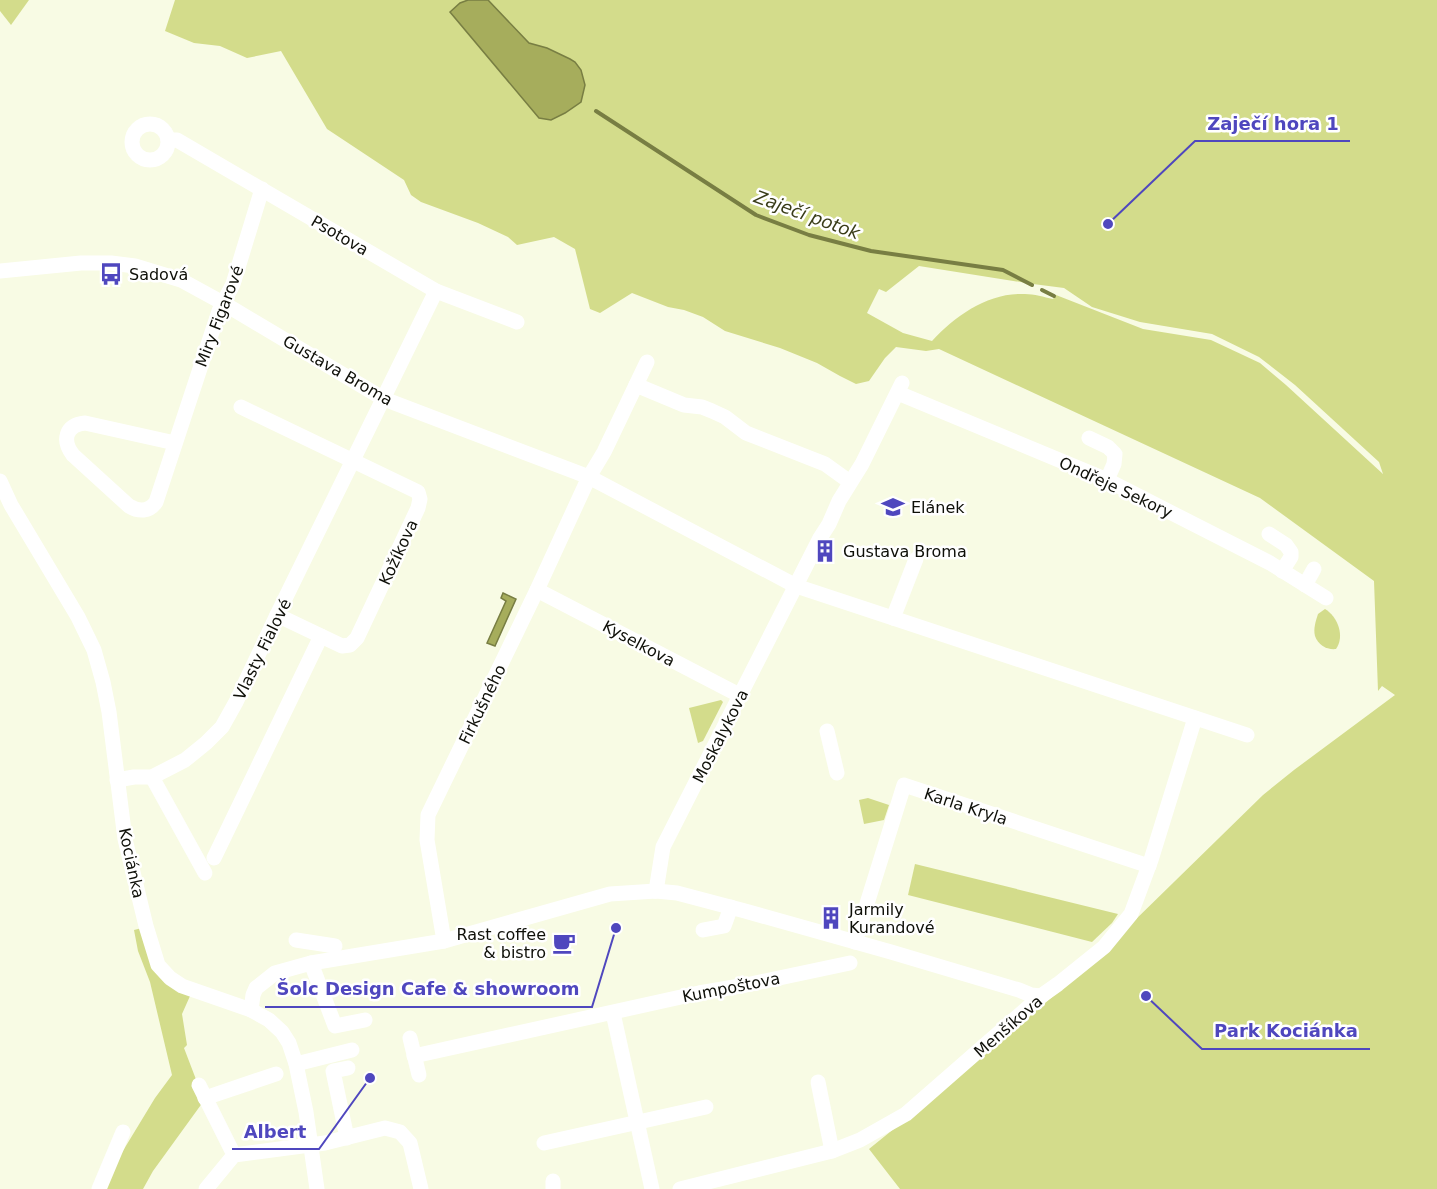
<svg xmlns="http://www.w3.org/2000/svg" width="1437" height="1189" font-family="'DejaVu Sans',sans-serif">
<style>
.green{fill:#d3dc8b;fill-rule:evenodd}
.water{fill:#a6ad5c;stroke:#787e43;stroke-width:1.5}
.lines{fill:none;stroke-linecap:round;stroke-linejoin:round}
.stream{stroke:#787e43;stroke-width:4}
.minor{stroke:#fff;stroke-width:15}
.labels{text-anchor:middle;stroke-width:5;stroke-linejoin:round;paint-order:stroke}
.street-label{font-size:16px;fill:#0e0f08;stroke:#fff}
.poi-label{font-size:16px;fill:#0e0f08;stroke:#fff;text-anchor:start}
.water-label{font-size:18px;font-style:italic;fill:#393c18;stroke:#fff}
.leader{fill:none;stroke:#4f47be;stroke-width:2}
.callout-dot{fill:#4f47be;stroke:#fff;stroke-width:2}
.callout-label{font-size:18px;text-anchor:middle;font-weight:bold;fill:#4f47be;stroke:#fff;stroke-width:5;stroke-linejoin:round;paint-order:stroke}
</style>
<rect width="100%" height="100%" fill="#f8fbe4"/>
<g class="green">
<polygon points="0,0 29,0 11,25 0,11"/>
<path d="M175 0H1437V1189H900L869 1149 964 1072 1111 947 1130 925 1263 795 1294 770 1395 695 1382 686 1378 691 1374 581 1260 498 939 349 926 351 896 347 885 358 869 381 856 384 840 376 817 363 780 348 725 331 703 317 684 310 668 307 632 293 600 313 590 309 575 249 554 237 517 245 508 237 478 223 421 202 411 195 404 180 327 129 281 51 247 58 220 46 194 43 165 31ZM919 266 1033 284 1064 288 1092 307 1140 322 1212 334 1259 357 1295 385 1379 462 1383 474 1286 385 1260 363 1211 340 1143 329 1056 295 1053 299C1044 297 1034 294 1025 294 989 292 956 315 932 341L903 333 867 313 879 289 886 292Z"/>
<path d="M1325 609C1338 617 1345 636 1336 649 1327 650 1318 645 1315 636 1313 629 1316 620 1318 614Z"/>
<polygon points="721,700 723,702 703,741 698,743 689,708"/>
<polygon points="868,798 889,805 884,820 864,824 859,800"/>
<polygon points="915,864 1118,914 1112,923 1092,942 908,895"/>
<polygon points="142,928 149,956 190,996 182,1014 187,1045 184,1048 197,1082 203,1102 153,1171 143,1189 105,1189 118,1159 155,1098 172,1075 150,982 138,951 134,930"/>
</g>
<g class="water">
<polygon points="468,0 488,0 529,43 547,48 570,59 575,62 581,70 585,85 581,102 565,113 551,120 539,118 450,12 460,3"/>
<polygon points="503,593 516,599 495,646 487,643 506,601 501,598"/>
</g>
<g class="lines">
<g class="stream">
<polyline points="596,111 756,215 809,235 871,251 1003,270 1032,285"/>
<polyline points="1042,290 1054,296"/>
</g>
<g class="minor">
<circle cx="150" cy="142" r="18"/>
<polyline points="168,140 177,140 436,291 517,322"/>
<polyline points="0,271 81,263 111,263 135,266 181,280 223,303 384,399 589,477 796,586 1247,735"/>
<polyline points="636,385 684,405 702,407 712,411 725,417 746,433 825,464 850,482"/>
<polyline points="898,393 1107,480 1270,563 1326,598"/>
<polyline points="241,407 418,492 420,499 418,508 357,638 350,645 342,646 277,615"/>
<polyline points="1089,438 1108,447 1115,454 1114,464 1107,480"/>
<path d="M175 443 85 423C65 425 62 441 73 455L129 506C139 512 149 512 156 502L219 311 233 284 262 189"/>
<polyline points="0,481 11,505 78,617 94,650 103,682 109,712 125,839 146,926 158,965 170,978 182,986 251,1010 269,1020 282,1032 289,1043 296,1064 306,1112 317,1189"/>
<polyline points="1269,534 1286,545 1291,552 1291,557 1282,571"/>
<polyline points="1305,585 1314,569"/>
<polyline points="537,590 741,696"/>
<polyline points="893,618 916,559"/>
<polyline points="827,731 837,773"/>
<polyline points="152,777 205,873"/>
<polyline points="117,780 134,777 152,777 185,760 206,743 222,727 236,702 277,615 436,291"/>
<polyline points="214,858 321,636"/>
<polyline points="656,891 663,847 820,538 829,524 839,501 862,464 902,383"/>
<polyline points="703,930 724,926 731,907"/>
<polyline points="296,940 335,946"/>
<polyline points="444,941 427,840 428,815 537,590 589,477 604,452 647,362"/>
<polyline points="855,942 904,785 1149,866"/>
<polyline points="311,963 335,1026 365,1020"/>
<polyline points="251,1010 253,995 256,988 275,973 311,963 444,941 610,894 656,891 677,893 745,911 891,952 1019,990 1031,995 1041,996"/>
<polyline points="613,1013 652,1189"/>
<polyline points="410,1038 419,1075"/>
<polyline points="414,1056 699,993 746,985 850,963"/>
<polyline points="296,1064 352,1050"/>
<polyline points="818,1082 832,1151"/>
<polyline points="199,1085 234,1155"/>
<polyline points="205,1098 276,1074"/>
<polyline points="347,1138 333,1071 348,1068"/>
<polyline points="544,1143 706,1107"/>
<polyline points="553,1181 553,1189"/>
<polyline points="99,1189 123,1132"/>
<polyline points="206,1189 234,1155 325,1143 385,1128 400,1132 410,1143 421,1189"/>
<polyline points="680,1189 832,1151 860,1140 906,1114 1041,996 1058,984 1104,947 1131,914 1151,860 1195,718"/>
</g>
</g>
<defs>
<g id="bus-bare" transform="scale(1.8)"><path d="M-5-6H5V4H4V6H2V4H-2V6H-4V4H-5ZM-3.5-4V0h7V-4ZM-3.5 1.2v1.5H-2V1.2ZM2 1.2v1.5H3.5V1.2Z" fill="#4f47be" stroke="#fff" stroke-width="2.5" paint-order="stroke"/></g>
<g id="school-bare" transform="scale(1.8)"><path d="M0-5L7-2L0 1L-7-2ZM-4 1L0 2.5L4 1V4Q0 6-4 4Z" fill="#4f47be" stroke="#fff" stroke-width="2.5" paint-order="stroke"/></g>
<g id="building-bare" transform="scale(1.8)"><path d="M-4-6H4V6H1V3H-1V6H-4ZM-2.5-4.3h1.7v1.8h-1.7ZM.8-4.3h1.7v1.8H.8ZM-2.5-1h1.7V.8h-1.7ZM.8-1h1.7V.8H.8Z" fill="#4f47be" stroke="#fff" stroke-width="2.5" paint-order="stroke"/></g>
<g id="cafe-bare" transform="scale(1.8)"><path d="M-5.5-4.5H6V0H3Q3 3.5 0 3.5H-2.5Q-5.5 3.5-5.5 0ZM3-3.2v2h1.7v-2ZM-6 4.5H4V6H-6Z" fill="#4f47be" stroke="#fff" stroke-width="2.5" paint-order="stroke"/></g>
</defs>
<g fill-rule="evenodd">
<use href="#bus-bare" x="111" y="274"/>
<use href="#school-bare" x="893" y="507"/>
<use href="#building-bare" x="825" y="551"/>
<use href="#building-bare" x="831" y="918"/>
<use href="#cafe-bare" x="564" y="943"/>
</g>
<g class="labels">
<g class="street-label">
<text transform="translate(340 235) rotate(30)" y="6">Psotova</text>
<text transform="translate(219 316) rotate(-69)" y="6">Miry Figarové</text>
<text transform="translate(338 370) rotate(30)" y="6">Gustava Broma</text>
<text transform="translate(1116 487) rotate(25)" y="6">Ondřeje Sekory</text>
<text transform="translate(398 552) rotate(-65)" y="6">Kožíkova</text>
<text transform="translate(639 643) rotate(28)" y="6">Kyselkova</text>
<text transform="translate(262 649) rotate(-64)" y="6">Vlasty Fialové</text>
<text transform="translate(482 704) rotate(-64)" y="6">Firkušného</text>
<text transform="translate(720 736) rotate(-63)" y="6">Moskalykova</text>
<text transform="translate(966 806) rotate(18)" y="6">Karla Kryla</text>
<text transform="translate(132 863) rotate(78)" y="6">Kociánka</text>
<text transform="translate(731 987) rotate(-11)" y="6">Kumpoštova</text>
<text transform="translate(1008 1026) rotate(-41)" y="6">Menšíkova</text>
</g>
<g class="poi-label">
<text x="129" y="280">Sadová</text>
<text x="911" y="513">Elánek</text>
<text x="843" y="557">Gustava Broma</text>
<text x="849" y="915">Jarmily<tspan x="849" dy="18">Kurandové</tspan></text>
<text x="546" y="940" text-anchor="end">Rast coffee<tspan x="546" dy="18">&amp; bistro</tspan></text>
</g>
<g class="water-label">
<text transform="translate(807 215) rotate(20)" y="6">Zaječí potok</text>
</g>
</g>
<path class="leader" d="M1108 224L1195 141H1350M616 928L592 1007H265M1146 996L1202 1049H1370M370 1078L319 1149H232"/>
<g class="callout-dot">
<circle cx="1108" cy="224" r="6"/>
<circle cx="616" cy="928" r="6"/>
<circle cx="1146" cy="996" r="6"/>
<circle cx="370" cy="1078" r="6"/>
</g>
<g class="callout-label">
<text x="1273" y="130">Zaječí hora 1</text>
<text x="428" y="995">Šolc Design Cafe &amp; showroom</text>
<text x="1286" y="1037">Park Kociánka</text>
<text x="275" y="1138">Albert</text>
</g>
</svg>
